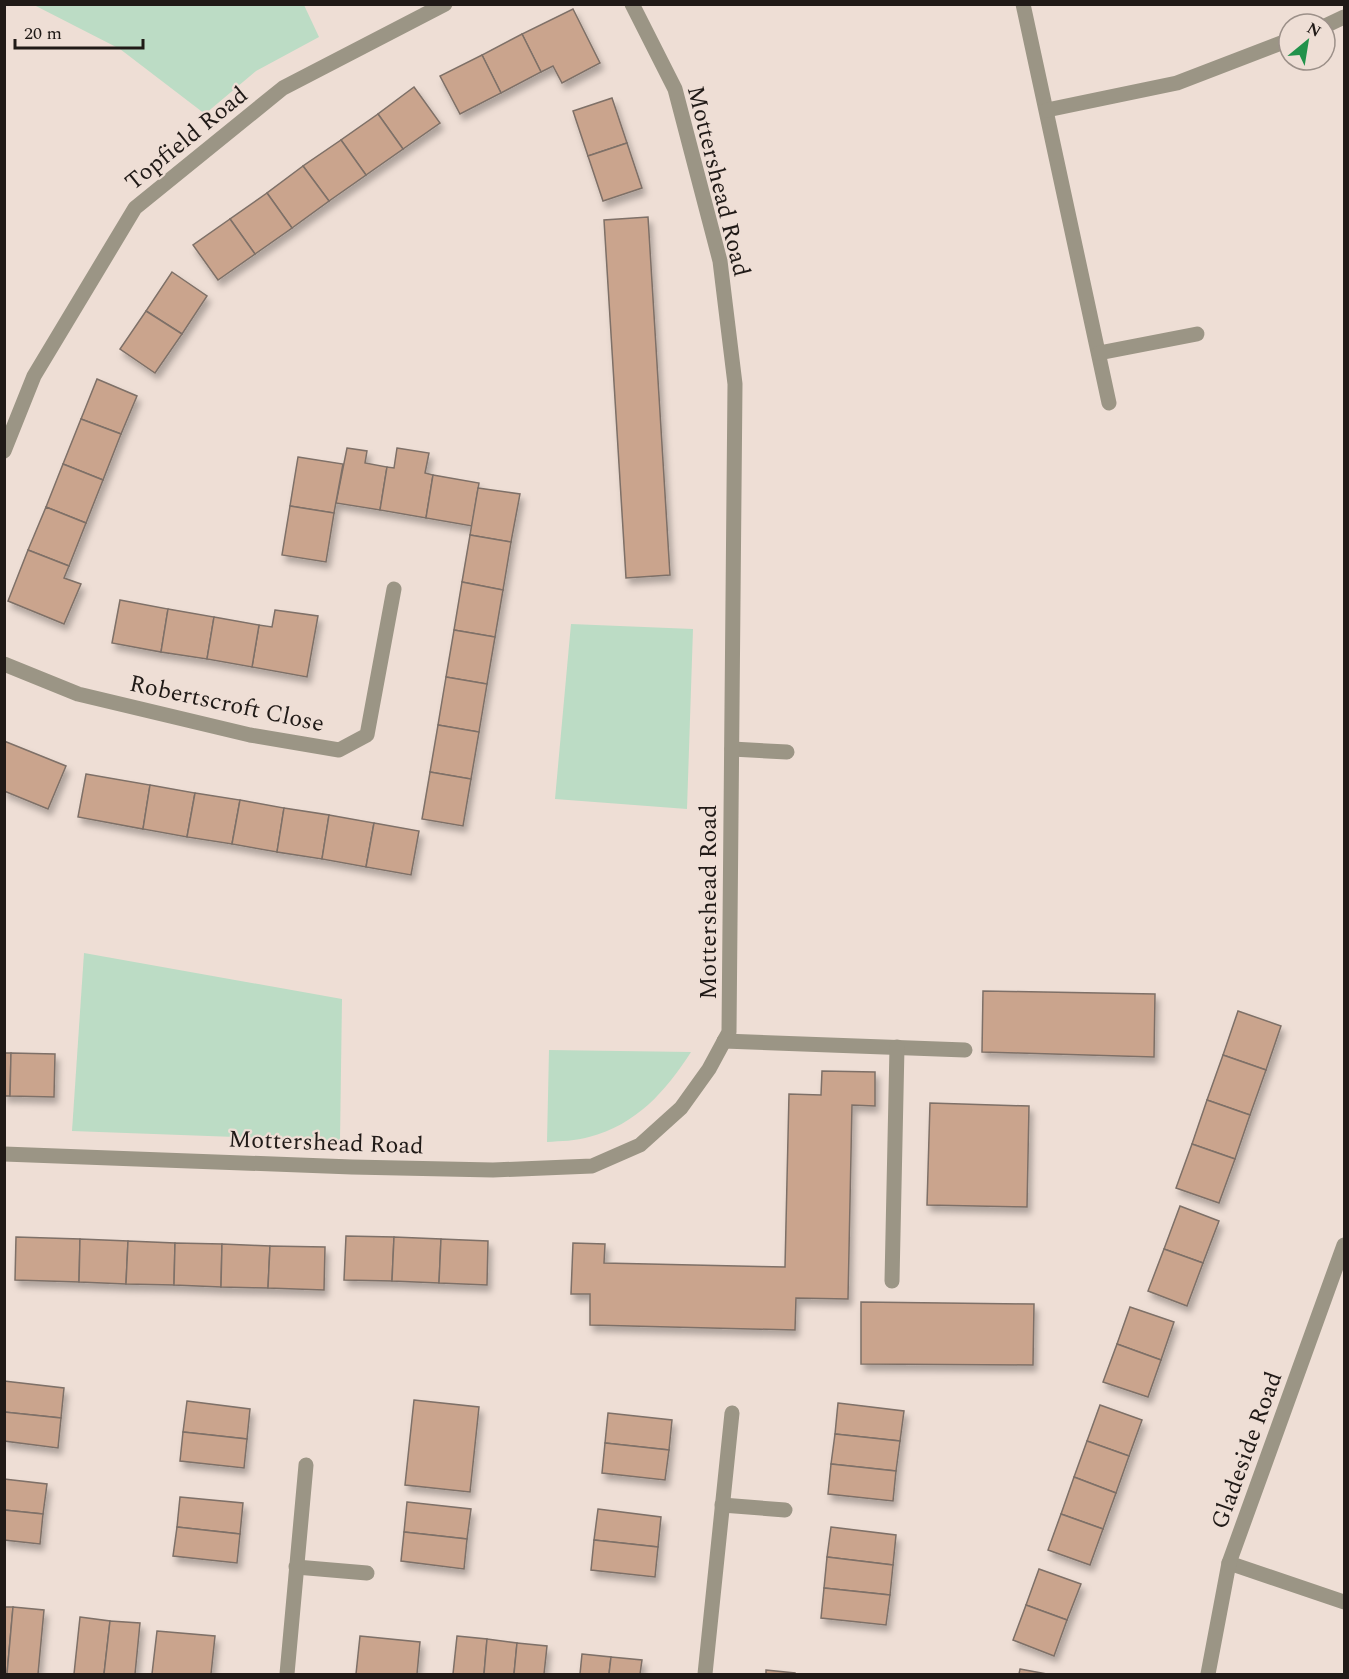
<svg xmlns="http://www.w3.org/2000/svg" width="1349" height="1679" font-family="Spectral,serif">
<style>
.green{fill:#bcdcc5}
.building{fill:#caa48d;stroke:#7e7067;stroke-width:1.5;filter:url(#shadow)}
.lines{fill:none;stroke-linecap:round;stroke-linejoin:round}
.lane{stroke:#9b9585;stroke-width:15}
.street{stroke:#9b9585;stroke-width:15}
.labels{text-anchor:middle;stroke-width:4.5;stroke-linejoin:round;paint-order:stroke}
.street-label{font-size:24px;fill:#201a17;stroke:#eeded5}
</style>
<defs>
<filter id="shadow"><feDropShadow dx="3.5" dy="6" stdDeviation="3" flood-color="#0004"/></filter>
</defs>
<rect width="100%" height="100%" fill="#eeded5"/>
<g class="green">
<polygon points="34,5 304,5 319,37 256,71 205,114 120,49"/>
<polygon points="571,624 693,629 687,809 555,799"/>
<polygon points="84,953 342,999 340,1141 72,1131"/>
<path d="M549 1050 691 1052C666 1091 636 1125 589 1137 576 1141 561 1141 547 1142Z"/>
</g>
<g class="building">
<polygon points="573,9 600,63 562,83 553,66 541,72 522,34"/>
<polygon points="522,34 541,72 501,93 482,55"/>
<polygon points="482,55 501,93 460,114 440,76"/>
<polygon points="414,87 440,123 403,149 378,114"/>
<polygon points="612,98 627,143 588,156 573,111"/>
<polygon points="378,114 403,149 366,175 341,140"/>
<polygon points="341,140 366,175 329,201 303,166"/>
<polygon points="627,143 642,188 603,201 588,156"/>
<polygon points="303,166 329,201 292,228 267,193"/>
<polygon points="267,193 292,228 255,254 230,219"/>
<polygon points="648,217 670,575 626,578 604,220"/>
<polygon points="230,219 255,254 218,280 193,245"/>
<polygon points="172,272 207,296 182,334 146,311"/>
<polygon points="146,311 182,334 155,373 120,349"/>
<polygon points="97,379 137,396 121,434 81,419"/>
<polygon points="81,419 121,434 103,480 63,464"/>
<polygon points="347,448 367,451 365,463 387,467 380,510 336,503"/>
<polygon points="397,448 429,453 425,473 433,475 426,518 380,510 387,467 394,468"/>
<polygon points="298,457 343,464 334,513 290,506"/>
<polygon points="63,464 103,480 86,523 46,507"/>
<polygon points="433,475 479,483 472,526 426,518"/>
<polygon points="478,488 520,494 511,542 470,535"/>
<polygon points="290,506 334,513 326,562 282,555"/>
<polygon points="46,507 86,523 69,566 28,550"/>
<polygon points="470,535 511,542 503,590 462,582"/>
<polygon points="28,550 69,566 64,578 81,584 64,624 8,601"/>
<polygon points="462,582 503,590 495,637 454,630"/>
<polygon points="120,600 168,609 161,652 112,643"/>
<polygon points="168,609 214,617 207,659 161,652"/>
<polygon points="275,610 318,616 307,677 252,667 259,625 272,627"/>
<polygon points="214,617 259,625 252,667 207,659"/>
<polygon points="454,630 495,637 487,684 446,677"/>
<polygon points="446,677 487,684 479,732 438,725"/>
<polygon points="438,725 479,732 471,779 430,772"/>
<polygon points="4,741 66,766 48,809 4,791"/>
<polygon points="430,772 471,779 463,826 422,819"/>
<polygon points="86,774 150,785 143,829 78,817"/>
<polygon points="150,785 195,793 187,837 143,829"/>
<polygon points="195,793 240,800 232,844 187,837"/>
<polygon points="240,800 284,808 277,852 232,844"/>
<polygon points="284,808 329,815 322,859 277,852"/>
<polygon points="329,815 374,823 366,867 322,859"/>
<polygon points="374,823 419,831 411,875 366,867"/>
<polygon points="983,991 1155,994 1154,1057 982,1052"/>
<polygon points="1238,1011 1281,1026 1266,1070 1223,1055"/>
<polygon points="4,1053 11,1053 10,1096 4,1096"/>
<polygon points="11,1053 55,1054 54,1097 10,1096"/>
<polygon points="1223,1055 1266,1070 1250,1115 1207,1100"/>
<polygon points="822,1071 875,1072 875,1106 852,1105 848,1299 796,1298 795,1330 590,1325 590,1294 571,1294 573,1243 605,1244 604,1263 785,1267 789,1094 821,1095"/>
<polygon points="1207,1100 1250,1115 1235,1159 1192,1144"/>
<polygon points="930,1103 1029,1106 1027,1207 927,1205"/>
<polygon points="1192,1144 1235,1159 1219,1203 1176,1188"/>
<polygon points="1180,1206 1219,1221 1203,1263 1164,1249"/>
<polygon points="346,1236 394,1237 392,1281 344,1280"/>
<polygon points="16,1237 80,1239 79,1282 15,1280"/>
<polygon points="394,1237 441,1239 439,1283 392,1281"/>
<polygon points="80,1239 128,1241 126,1284 79,1282"/>
<polygon points="441,1239 488,1241 487,1285 439,1283"/>
<polygon points="128,1241 175,1243 174,1285 126,1284"/>
<polygon points="175,1243 222,1244 221,1287 174,1285"/>
<polygon points="222,1244 270,1246 268,1288 221,1287"/>
<polygon points="270,1246 325,1247 324,1290 268,1288"/>
<polygon points="1164,1249 1203,1263 1187,1306 1148,1291"/>
<polygon points="861,1302 1034,1304 1033,1365 861,1364"/>
<polygon points="1130,1307 1174,1322 1161,1360 1117,1344"/>
<polygon points="1117,1344 1161,1360 1148,1397 1103,1382"/>
<polygon points="4,1381 64,1388 61,1418 4,1412"/>
<polygon points="414,1400 479,1407 470,1492 405,1485"/>
<polygon points="187,1401 250,1409 247,1439 183,1432"/>
<polygon points="838,1403 904,1411 900,1441 835,1434"/>
<polygon points="1100,1405 1142,1420 1129,1456 1087,1441"/>
<polygon points="4,1412 61,1418 58,1448 4,1441"/>
<polygon points="608,1413 672,1420 669,1450 605,1443"/>
<polygon points="183,1432 247,1439 244,1468 180,1461"/>
<polygon points="835,1434 900,1441 896,1471 831,1464"/>
<polygon points="1087,1441 1129,1456 1116,1493 1074,1477"/>
<polygon points="605,1443 669,1450 665,1480 602,1473"/>
<polygon points="831,1464 896,1471 893,1501 828,1494"/>
<polygon points="1074,1477 1116,1493 1103,1529 1061,1514"/>
<polygon points="4,1479 47,1484 43,1514 4,1510"/>
<polygon points="180,1497 243,1503 240,1534 177,1527"/>
<polygon points="407,1502 471,1509 467,1539 404,1532"/>
<polygon points="598,1509 661,1517 658,1547 594,1540"/>
<polygon points="4,1510 43,1514 40,1544 4,1540"/>
<polygon points="1061,1514 1103,1529 1090,1565 1048,1550"/>
<polygon points="177,1527 240,1534 237,1563 173,1556"/>
<polygon points="831,1527 896,1535 893,1565 827,1557"/>
<polygon points="404,1532 467,1539 464,1569 401,1561"/>
<polygon points="594,1540 658,1547 655,1577 591,1570"/>
<polygon points="827,1557 893,1565 890,1595 824,1588"/>
<polygon points="1039,1569 1081,1584 1067,1620 1026,1605"/>
<polygon points="824,1588 890,1595 886,1625 821,1618"/>
<polygon points="1026,1605 1067,1620 1054,1656 1013,1640"/>
<polygon points="4,1607 13,1607 7,1674 4,1674"/>
<polygon points="13,1607 44,1610 38,1674 7,1674"/>
<polygon points="80,1617 110,1621 104,1674 74,1674"/>
<polygon points="110,1621 140,1623 135,1674 104,1674"/>
<polygon points="157,1631 215,1636 211,1674 152,1674"/>
<polygon points="360,1636 420,1642 417,1674 356,1674"/>
<polygon points="457,1636 487,1639 484,1674 453,1674"/>
<polygon points="487,1639 517,1643 514,1674 484,1674"/>
<polygon points="517,1643 547,1646 544,1674 514,1674"/>
<polygon points="582,1654 611,1657 609,1674 580,1674"/>
<polygon points="611,1657 642,1660 640,1674 609,1674"/>
<polygon points="1020,1669 1047,1674 1019,1674"/>
<polygon points="766,1670 795,1673 795,1674 766,1674"/>
</g>
<g class="lines">
<g class="lane">
<polyline points="732,749 787,752"/>
<polyline points="724,1041 965,1050"/>
<polyline points="892,1281 897,1047"/>
</g>
<g class="street">
<polyline points="1023,4 1109,403"/>
<polyline points="1325,26 1344,17"/>
<polyline points="1047,110 1177,83 1289,40"/>
<polyline points="1099,353 1197,334"/>
<polyline points="4,451 34,376 135,208 283,88 445,4"/>
<polyline points="4,664 78,694 250,735 339,750 367,735 394,589"/>
<polyline points="4,1154 352,1167 493,1170 592,1166 640,1145 681,1108 709,1069 729,1032 735,384 720,261 675,89 632,4"/>
<polyline points="722,1505 785,1510"/>
<polyline points="1229,1563 1344,1602"/>
<polyline points="296,1567 367,1573"/>
<polyline points="287,1674 306,1465"/>
<polyline points="705,1674 732,1413"/>
<polyline points="1208,1674 1229,1563 1344,1245"/>
</g>
</g>
<g class="labels">
<g class="street-label">
<text transform="translate(186 138) rotate(-39)" y="8">Topfield Road</text>
<text transform="translate(719 181) rotate(76)" y="8">Mottershead Road</text>
<text transform="translate(227 703) rotate(12)" y="8">Robertscroft Close</text>
<text transform="translate(708 902) rotate(-90)" y="8">Mottershead Road</text>
<text transform="translate(326 1142) rotate(2)" y="8">Mottershead Road</text>
<text transform="translate(1246 1450) rotate(-70)" y="8">Gladeside Road</text>
</g>
</g>
<rect width="1349" height="1679" fill="none" stroke="#201a17" stroke-width="12"/>
<g transform="translate(1307 42) rotate(30)"><circle r="28" fill="#eeded5" stroke="#9c9089" stroke-width="1.5"/>
<path d="M0-4.5L10 22L0 15L-10 22Z" fill="#21924b"/>
<text y="-9" font-size="16" font-weight="bold" text-anchor="middle" fill="#201a17">N</text>
</g>
<path d="M15 39v9h128v-9" fill="none" stroke="#201a17" stroke-width="3"/>
<text x="24" y="39" font-size="18" fill="#201a17" stroke="#eeded5" stroke-width="4.5" paint-order="stroke">20 m</text>
</svg>
